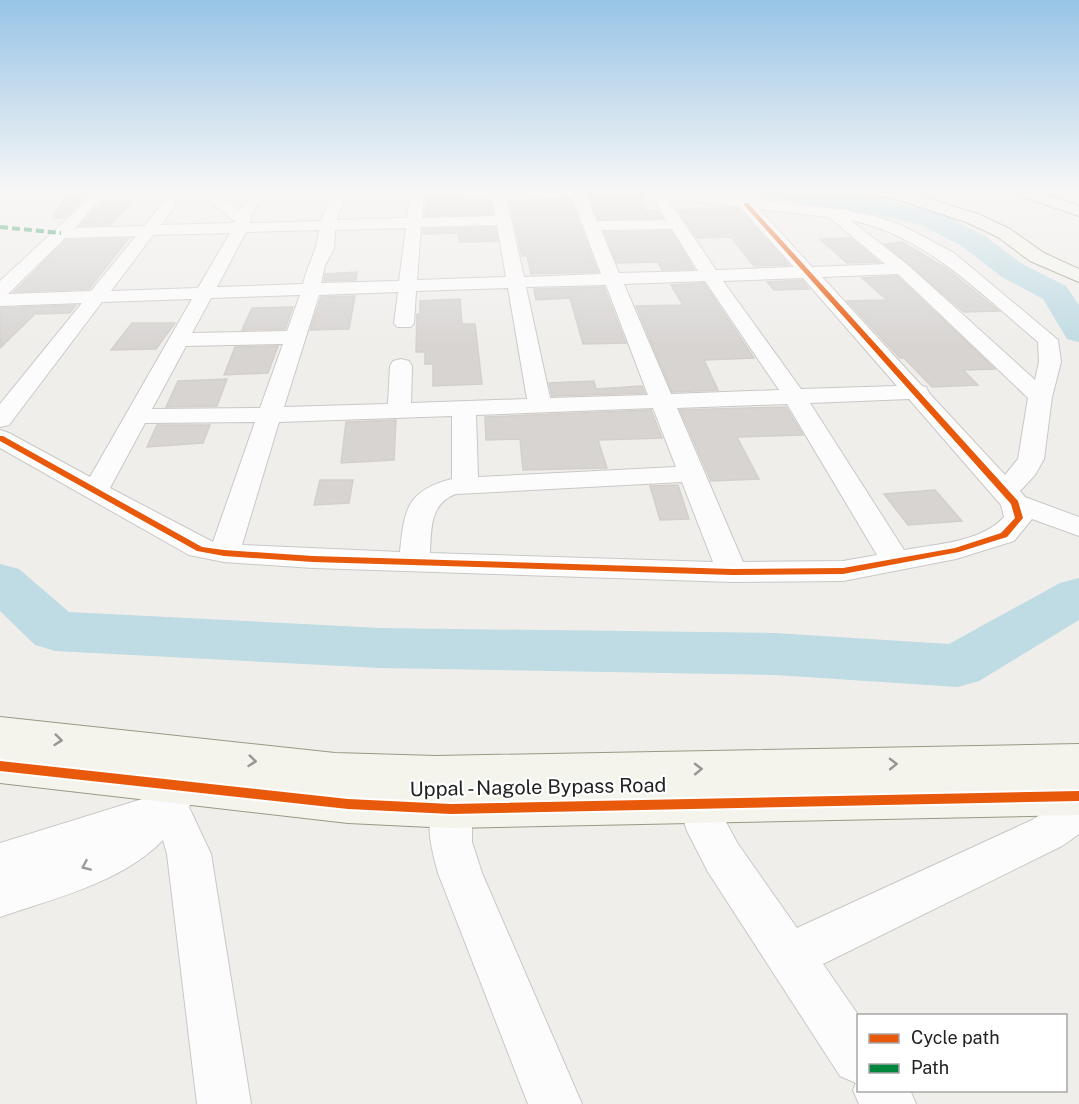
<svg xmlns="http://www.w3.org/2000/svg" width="1079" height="1104" font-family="'Public Sans',sans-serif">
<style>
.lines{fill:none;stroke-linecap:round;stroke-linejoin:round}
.river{fill:#bfdbe3;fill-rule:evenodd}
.building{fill:#d7d4d2;stroke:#d3d0cc;stroke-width:1.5}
.street-casing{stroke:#c9c8c7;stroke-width:2}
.secondary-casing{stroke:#999a82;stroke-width:2}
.street{fill:#fdfcfc;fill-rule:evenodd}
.secondary{fill:#f4f4ed;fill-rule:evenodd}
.quiet{stroke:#00873e;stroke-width:4;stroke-dasharray:8 4;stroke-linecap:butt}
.cycleway-casing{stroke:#fff;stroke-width:4}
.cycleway{fill:#e8590c;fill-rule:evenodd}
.oneway{stroke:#969692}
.oneway2{stroke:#9a9a9a}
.labels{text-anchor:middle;stroke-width:4.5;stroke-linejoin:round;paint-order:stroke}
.near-street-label{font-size:20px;fill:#222;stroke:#fff}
</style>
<rect width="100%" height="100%" fill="#f0eeeb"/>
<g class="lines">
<g class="river">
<polygon points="765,192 829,192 873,198 940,213 983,235 1024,265 1066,286 1079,305 1079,342 1067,339 1043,299 1002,277 963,247 922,225 873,214 777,199 768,197"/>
<polygon points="0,564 19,569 69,612 381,628 775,633 949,644 1060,583 1079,578 1079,620 979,681 958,687 775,675 381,668 55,651 35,645 0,611"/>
</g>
</g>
<g class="building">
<polygon points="68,192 89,192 65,218 53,218"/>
<polygon points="428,192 460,192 460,200 490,200 492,214 425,216"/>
<polygon points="591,192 644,192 644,211 658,210 662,218 598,219 589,196"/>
<polygon points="570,199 598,272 531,274 527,256 522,256 510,202"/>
<polygon points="130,201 125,206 128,206 110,225 80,226 102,202"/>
<polygon points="729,208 739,209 789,265 754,266 731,237 697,238 678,210"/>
<polygon points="495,227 498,241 459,242 458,233 423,234 423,229"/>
<polygon points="671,231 694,269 662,270 658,262 617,263 604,232"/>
<polygon points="129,238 89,289 14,292 66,240"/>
<polygon points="851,238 879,262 847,263 820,239"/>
<polygon points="902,242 946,268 999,311 964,312 884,244"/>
<polygon points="357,272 356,280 324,281 325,274"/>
<polygon points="897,276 995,369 963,370 978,385 932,387 904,358 900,358 847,301 887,300 862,278"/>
<polygon points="802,280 809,289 774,290 767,282"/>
<polygon points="704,283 754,358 704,360 718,390 672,392 636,306 683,305 671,285"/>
<polygon points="604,287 626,343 583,344 570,298 536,300 534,289"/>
<polygon points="355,296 349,329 310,330 321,297"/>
<polygon points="460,299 462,324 475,324 482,384 433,386 433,364 425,364 425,352 416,352 417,314 420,314 420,301"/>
<polygon points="76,305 70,313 35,314 0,348 0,308"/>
<polygon points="293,307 285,329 242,330 252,308"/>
<polygon points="132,323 175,323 156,349 111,350"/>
<polygon points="278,346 268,373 224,375 235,347"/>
<polygon points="227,379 217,406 166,407 178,381"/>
<polygon points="594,381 596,389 642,386 645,393 552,396 549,383"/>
<polygon points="786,407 803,435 737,437 759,479 711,481 680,410"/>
<polygon points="651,410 662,438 598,440 607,468 523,470 520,439 486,440 485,417"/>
<polygon points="396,420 394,460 341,463 346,422"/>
<polygon points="157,425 210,425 203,443 147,447"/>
<polygon points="320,480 353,480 349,503 314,505"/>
<polygon points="678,485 689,519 660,520 650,486"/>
<polygon points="935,490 962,521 908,525 884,494"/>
</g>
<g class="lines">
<g class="street-casing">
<g id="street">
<path d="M92 192H107L75 228 144 226 165 200 170 199 177 203 161 225 234 223 235 221 196 192H214L240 210 254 192H269L252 214 250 223 321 221 332 192H346L337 220 407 218 410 192H424L422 218 495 216 491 192H589L586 195 597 221 666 220 649 192H693L847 210 878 217 901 225 954 253 1058 340 1061 362 1052 397 1044 459 1035 475 1020 491 1025 497 1079 517V536L1032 519 1014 541 956 559 843 581 732 582 313 568 224 562 189 555 0 448V430L9 433 90 477 192 299 102 302 9 425 0 427V404L82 303 0 306V281L81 206ZM572 197 601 274 524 277 507 200ZM667 198 740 207 794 267 716 270ZM759 209 829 217 885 264 812 267ZM850 220C925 235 981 294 1038 342L1039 362 1035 380 908 265ZM497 225 506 277 417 280 421 227ZM406 228 399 281 321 283 325 265 334 249 335 230ZM672 229 698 271 619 273 601 230ZM319 230C317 252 308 263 303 284L217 287 246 232ZM230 233 198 288 111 291 153 235ZM136 236 91 291 8 294 65 238ZM898 274 1028 398 1018 459 1005 475 929 393 926 387 922 386 822 277ZM803 278 897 386 801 389 723 281ZM705 281 779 390 671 394 624 284ZM606 285 648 395 550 398 526 287ZM508 288 527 399 411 403 412 366 409 361 401 359 393 361 390 366 388 404 284 407 319 295 398 292 394 323 397 327H411L414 323 416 291ZM300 295 287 331 192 333 211 298ZM283 344 260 408 152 409 186 346ZM909 399 1001 505 1004 517C982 542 937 544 904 550L810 403ZM787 404 877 555 843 561 743 562 677 408ZM653 408 676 467 478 477 476 415ZM452 416V479C407 490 404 510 400 552L242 545 279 422ZM255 422 213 542 110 488 145 423ZM682 482 713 562 430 553C431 529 430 503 456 494Z"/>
<path d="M191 751 205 756 211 767 189 807 211 854 251 1104H197L167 854 163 840C121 883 55 898 0 917V843L152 796 177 756Z"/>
<polygon points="698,786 712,791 727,824 738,844 797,928 1032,820 1064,799 1079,794 1079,834 1062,846 823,964 859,1016 858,1090 910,1090 916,1104 859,1104 853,1090 856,1083 840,1076 708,872 687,831 678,803 684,791"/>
<path d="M451 792 466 797 472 809V842L482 873 582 1104H528L438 873C431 847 424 822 436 797Z"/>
</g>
</g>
<g class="secondary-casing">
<g id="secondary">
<polygon points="870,192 906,192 978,214 1010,229 1044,253 1079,269 1079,282 1030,261 998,237 966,222 899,200 872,195"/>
<polygon points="1015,192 1039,192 1079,206 1079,216 1017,195"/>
<polygon points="0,717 335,753 436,756 1079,744 1079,815 451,828 348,823 0,783"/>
</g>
</g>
<use href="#street" class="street"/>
<use href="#secondary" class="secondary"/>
<polyline class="quiet" points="0,227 61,233"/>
<g class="cycleway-casing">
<g id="cycleway">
<polygon points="744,203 748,203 1018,501 1023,518 1007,537 959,552 843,574 732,575 313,562 224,556 197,551 0,441 0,436 3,436 202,547 224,550 313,556 732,569 843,568 955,548 1001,533 1015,518 1011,504 744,205"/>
<polygon points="0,761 348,799 451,804 1079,791 1079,801 451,814 348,809 0,771"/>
</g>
</g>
<use href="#cycleway" class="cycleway"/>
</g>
<defs><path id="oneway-chevron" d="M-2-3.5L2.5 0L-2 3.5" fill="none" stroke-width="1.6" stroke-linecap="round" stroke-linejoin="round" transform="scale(1.5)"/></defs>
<g class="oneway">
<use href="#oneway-chevron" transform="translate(58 740) rotate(6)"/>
<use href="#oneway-chevron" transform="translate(252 761) rotate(6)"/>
<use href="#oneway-chevron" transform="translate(893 764) rotate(-1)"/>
<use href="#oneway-chevron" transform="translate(698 769) rotate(-1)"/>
</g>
<use class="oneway2" href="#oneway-chevron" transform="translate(86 866) rotate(156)"/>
<linearGradient id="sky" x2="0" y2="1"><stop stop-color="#97c4e6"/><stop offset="0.55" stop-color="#f8f7f6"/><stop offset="1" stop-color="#f8f7f6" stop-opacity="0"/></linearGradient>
<rect width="1079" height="347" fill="url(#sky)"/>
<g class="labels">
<g class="near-street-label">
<text transform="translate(538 787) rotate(-1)" y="7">Uppal - Nagole Bypass Road</text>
</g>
</g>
<rect x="857" y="1014" width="210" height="78" fill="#ffffff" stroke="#a7a7a7" stroke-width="1.5"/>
<rect x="869" y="1034" width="30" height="9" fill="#e8590c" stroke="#a7a7a7" stroke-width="1.5"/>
<text x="911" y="1044" font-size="18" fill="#222222">Cycle path</text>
<rect x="869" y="1064" width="30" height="9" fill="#00873e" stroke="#a7a7a7" stroke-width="1.5"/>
<text x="911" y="1074" font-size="18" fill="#222222">Path</text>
</svg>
